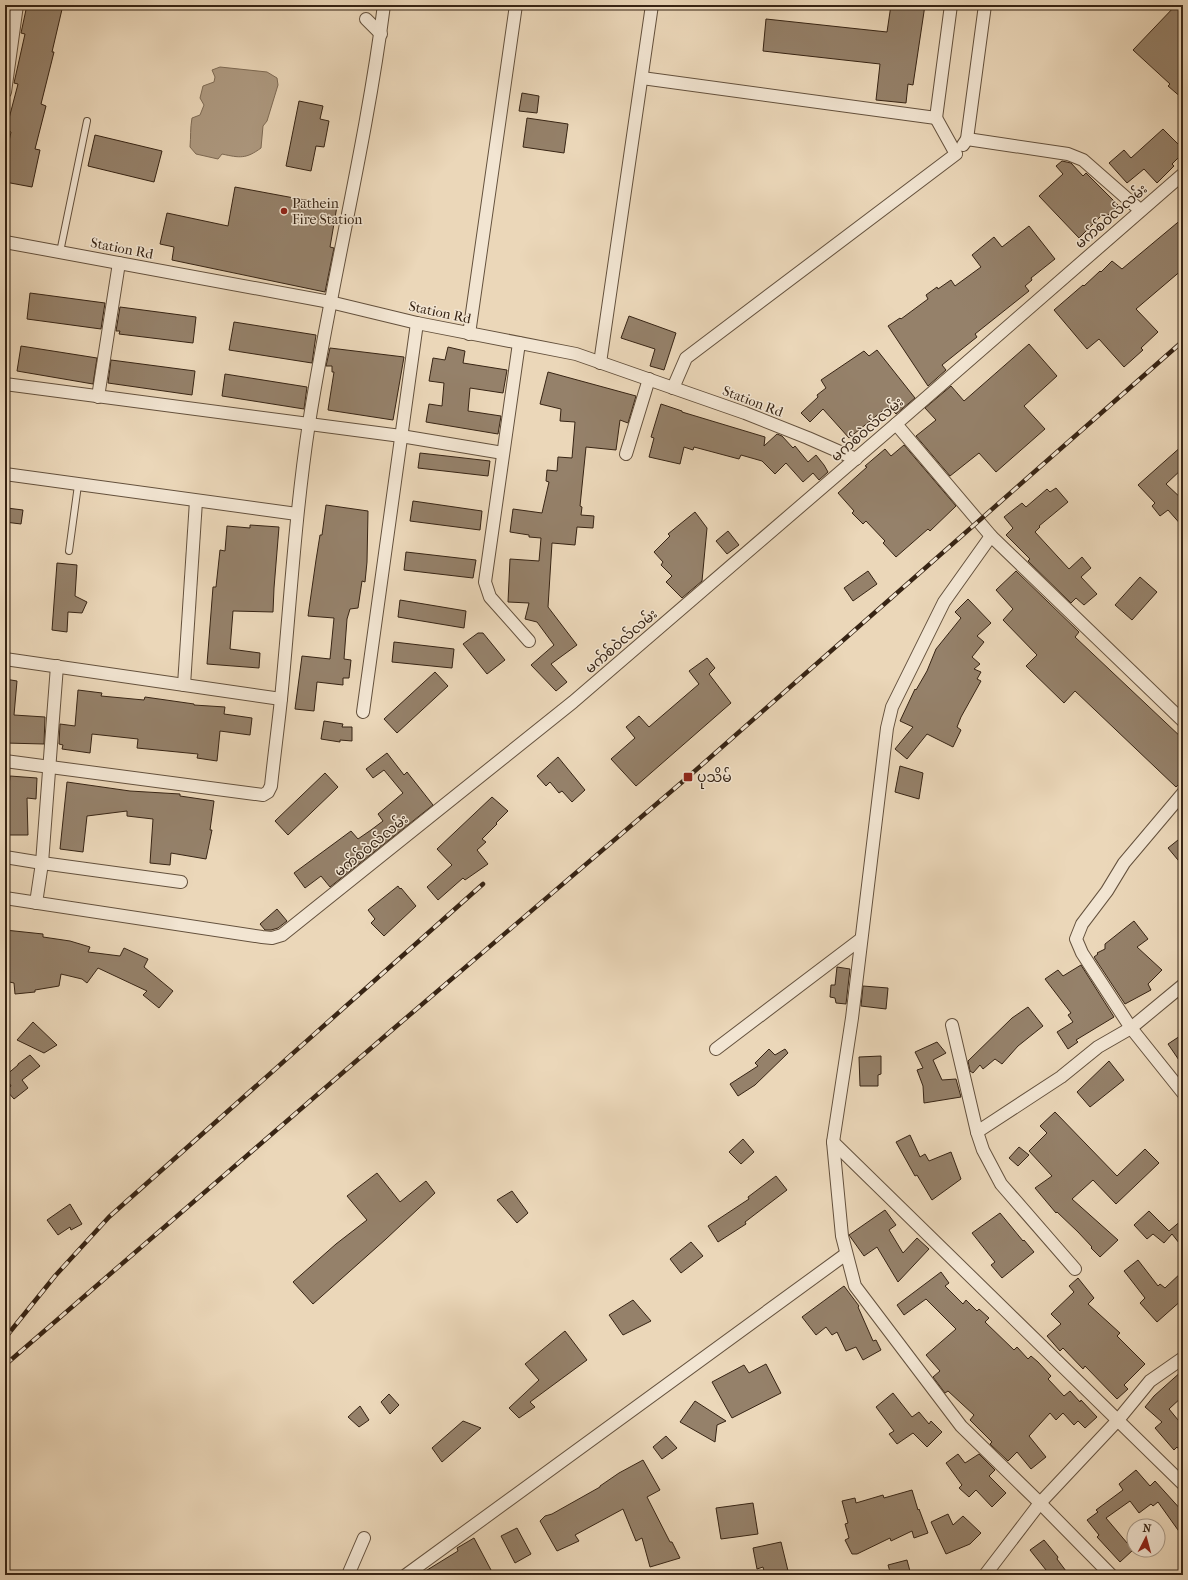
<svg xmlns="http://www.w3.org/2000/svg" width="1188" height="1580" font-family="'IM FELL French Canon','Noto Sans Myanmar',serif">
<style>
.water{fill:#ae9a81;stroke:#7e6b55}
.building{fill:#95816a;stroke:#372414}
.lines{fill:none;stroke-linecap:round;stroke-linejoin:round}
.lane-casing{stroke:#64513d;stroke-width:8}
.street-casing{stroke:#64513d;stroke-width:14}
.lane{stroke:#f2e5d2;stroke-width:6}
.street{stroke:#f2e5d2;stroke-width:12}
.rail-casing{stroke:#372414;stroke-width:4.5}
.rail{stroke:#f2e5d2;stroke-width:3;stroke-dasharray:9;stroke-linecap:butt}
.poi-dot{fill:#8f2418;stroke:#f2e5d2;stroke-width:1.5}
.labels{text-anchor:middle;stroke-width:3;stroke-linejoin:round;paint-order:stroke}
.poi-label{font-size:14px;fill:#372414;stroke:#f2e5d2;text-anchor:start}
.street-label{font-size:14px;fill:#372414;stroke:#f2e5d2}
</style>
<rect width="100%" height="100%" fill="#ebd7b9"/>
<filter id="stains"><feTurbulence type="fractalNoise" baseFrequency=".005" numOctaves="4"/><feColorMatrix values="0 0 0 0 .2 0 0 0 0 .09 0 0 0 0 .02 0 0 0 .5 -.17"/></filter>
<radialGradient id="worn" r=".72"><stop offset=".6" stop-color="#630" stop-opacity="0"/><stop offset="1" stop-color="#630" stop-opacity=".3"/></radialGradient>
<path class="water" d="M220 67 267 72 277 78 278 85 267 121 263 126 261 148C246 159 240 158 222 154L218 159 196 154 190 147C191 136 190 129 192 118L200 115 204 105 200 98 203 86 214 82 215 77 212 70Z"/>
<g class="building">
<polygon points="27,5 63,5 52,52 54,52 41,104 46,106 35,149 40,150 32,187 5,182 5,160 11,132 6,130 18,84 14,83 25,34 21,33"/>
<polygon points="891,5 925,5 913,85 908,84 906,103 876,100 880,64 763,51 766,19 887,32"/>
<polygon points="1176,5 1183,5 1183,99 1168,86 1170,84 1133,50"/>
<polygon points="522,93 539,96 537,113 519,111"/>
<polygon points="299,101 323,106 320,119 329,121 324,147 316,146 311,171 286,166"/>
<polygon points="527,118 568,124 564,153 523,147"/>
<polygon points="1163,129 1183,149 1183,153 1172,164 1174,166 1157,183 1144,169 1127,183 1109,163 1124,150 1131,158"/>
<polygon points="95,135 162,151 154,182 88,166"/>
<polygon points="1062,161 1071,163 1083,176 1086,173 1118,205 1106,217 1103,214 1079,238 1039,196 1063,174 1056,166"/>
<polygon points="235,187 337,206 330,247 334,248 325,292 172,260 174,247 160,244 167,213 228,226"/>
<polygon points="1183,218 1183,269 1136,309 1158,332 1141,348 1143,350 1124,367 1099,339 1087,349 1054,310 1083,285 1084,286 1100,271 1101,272 1112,261 1122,269"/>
<polygon points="1029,226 1055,259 1031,278 1032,280 1025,286 1029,291 975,334 977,337 942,365 946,370 928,386 888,326 900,318 901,319 928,299 926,295 937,287 938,289 951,280 955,286 981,267 972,255 994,237 1002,247"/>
<polygon points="30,293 105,303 101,329 27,319"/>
<polygon points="120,307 196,317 193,343 119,334 120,331 116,331"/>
<polygon points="629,316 676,333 664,370 650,366 655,349 621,338"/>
<polygon points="234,322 316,335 312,363 229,350"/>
<polygon points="1029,344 1057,376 1024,406 1045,429 996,472 979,453 950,476 916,436 936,420 925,408 951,386 964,401"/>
<polygon points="21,346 97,358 93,384 17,371"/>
<polygon points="448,347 465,351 463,363 507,370 503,393 470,388 468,411 501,416 498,434 426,422 429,404 442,406 444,383 429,381 433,358 445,360"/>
<polygon points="330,348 404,357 393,420 328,410 334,372 332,372 332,366 326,366"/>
<polygon points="877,350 915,398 896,414 889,407 887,409 886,408 849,438 823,409 810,422 801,413 818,397 817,395 826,388 821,380 864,351 869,356"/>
<polygon points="111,360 195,371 192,395 108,383"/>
<polygon points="548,372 636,396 628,423 620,420 616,450 586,447 580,506 582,507 581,515 594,516 593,528 577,527 575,545 552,543 548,607 577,645 551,664 567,682 556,691 531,665 554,645 537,622 525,619 529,603 508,602 510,559 539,561 541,538 529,537 529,535 510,532 513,509 542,513 549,482 546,481 547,470 557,471 558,457 572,458 575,422 560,421 561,409 540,404"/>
<polygon points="225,374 307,387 304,409 222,396"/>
<polygon points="661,404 682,411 682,412 765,437 764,446 777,434 782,436 793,448 795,446 808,462 816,455 824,465 828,472 819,480 813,473 803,482 786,463 775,474 762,461 741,455 739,459 694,447 693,450 684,447 680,464 649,457 654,438 651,437"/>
<polygon points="904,445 956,506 930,531 928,529 896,557 883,543 885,541 866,521 863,524 852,513 854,511 838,493 867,467 865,466 885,449 891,456"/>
<polygon points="1183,445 1183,468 1166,484 1183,500 1183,527 1168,510 1160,516 1152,506 1155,503 1138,485"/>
<polygon points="420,453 490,461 488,476 418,468"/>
<polygon points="1056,488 1068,502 1039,526 1040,527 1035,532 1069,569 1082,557 1091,568 1081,577 1097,594 1084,605 1076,598 1071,603 1028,561 1030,559 1006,535 1013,528 1004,517 1022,503 1026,507 1047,489 1050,492"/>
<polygon points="413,501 482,511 480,530 410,521"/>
<polygon points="326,505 368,511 367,562 365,582 362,581 358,608 350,609 347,619 344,659 351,660 349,678 343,678 343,685 317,682 314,711 295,709 302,656 330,659 334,618 308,616 316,560 320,535 322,535"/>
<polygon points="7,508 23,510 21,524 5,522"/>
<polygon points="695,512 707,528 702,581 682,598 666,582 672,576 661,565 663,562 654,552 670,536 668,534"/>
<polygon points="250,525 279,527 274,588 273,612 233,611 230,649 260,653 259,668 207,664 213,587 216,587 220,550 225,551 227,526 250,528"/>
<polygon points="728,531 739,545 727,554 716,541"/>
<polygon points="406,552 476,560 473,578 404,570"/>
<polygon points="57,563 77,565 75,596 87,602 82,613 68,612 67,632 52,630"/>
<polygon points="868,571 877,584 853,601 844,588"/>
<polygon points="1016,571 1079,632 1075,637 1183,739 1183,780 1176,787 1075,691 1064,703 1026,666 1037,655 1003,620 1013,609 996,590"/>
<polygon points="1140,577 1157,592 1132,620 1115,605"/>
<polygon points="968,599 991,623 977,636 984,642 972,657 980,664 974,669 981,672 977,679 981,681 961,717 957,727 961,730 953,747 927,734 907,759 895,749 913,727 900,721 915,689 916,690 927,671 936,649 961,618 955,612"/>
<polygon points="400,600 466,611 464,628 398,617"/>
<polygon points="478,633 483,633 505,660 487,674 463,644"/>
<polygon points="394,642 454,649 452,668 392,662"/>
<polygon points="707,658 715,668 709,674 731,703 636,786 611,759 635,738 626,727 639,716 649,727 699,684 689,671"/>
<polygon points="435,672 448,686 397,733 384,719"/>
<polygon points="5,679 17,681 14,715 45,717 44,744 5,743"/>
<polygon points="78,690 102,693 101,696 144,700 145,697 194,704 194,705 225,707 224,714 252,718 250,735 220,731 217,761 197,758 198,754 137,748 138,739 92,734 90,753 62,749 63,745 59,744 60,724 75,726"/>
<polygon points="324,721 343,724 342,727 352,727 352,741 340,740 340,742 321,739"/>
<polygon points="387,753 404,775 407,772 433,805 330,887 321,876 305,888 294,873 351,831 358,839 371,830 383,821 378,814 403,793 384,770 373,778 366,769"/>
<polygon points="558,757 585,790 572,802 562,791 559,793 550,782 546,786 537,776"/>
<polygon points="900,766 923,773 919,799 895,792"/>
<polygon points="325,773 338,787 288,835 275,821"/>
<polygon points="10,776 37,778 36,799 27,798 28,835 8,835 8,799"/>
<polygon points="67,782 130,791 180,794 180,796 214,801 210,830 212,830 206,859 171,853 170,865 150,863 153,819 127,816 127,811 87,816 83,852 60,849"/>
<polygon points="492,797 508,811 496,823 497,824 482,839 486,842 477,850 488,864 465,880 463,878 438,900 427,887 452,865 437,849"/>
<polygon points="1183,836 1183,866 1168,848"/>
<polygon points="398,886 400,889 401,888 416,906 384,936 371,923 375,919 368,910"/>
<polygon points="277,909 287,921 278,928 271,930 265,930 260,924"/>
<polygon points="1134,921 1148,939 1137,947 1162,970 1148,984 1151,990 1125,1004 1094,957 1098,954 1097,953 1105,949 1105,944"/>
<polygon points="5,930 43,934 43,937 70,941 90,947 88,952 120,956 124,948 148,959 144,967 173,991 159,1008 143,995 147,991 98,968 87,983 82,979 61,974 59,986 35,990 35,992 15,994 14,983 5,981"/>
<polygon points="1081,965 1114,1017 1076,1040 1078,1042 1068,1049 1057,1032 1073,1022 1068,1015 1071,1013 1045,979 1058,970 1063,976"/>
<polygon points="837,967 850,969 846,1004 836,1003 835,998 830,997 831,985 835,985"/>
<polygon points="863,986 888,988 886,1009 861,1006"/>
<polygon points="1028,1007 1043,1026 1018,1046 1002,1064 995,1059 983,1069 980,1065 973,1073 970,1071 968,1061 1012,1018"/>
<polygon points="33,1022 57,1045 44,1053 17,1040"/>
<polygon points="1183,1034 1183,1066 1168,1044"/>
<polygon points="937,1042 946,1053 933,1060 942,1080 956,1079 961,1097 924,1103 923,1086 917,1070 923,1068 915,1052"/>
<polygon points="769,1049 775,1055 785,1049 788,1053 755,1085 738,1096 730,1084 758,1066 755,1063"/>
<polygon points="30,1055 40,1066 22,1080 28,1088 14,1099 6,1090 11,1086 5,1076 18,1065 18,1064"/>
<polygon points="881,1056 881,1074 878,1075 878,1086 860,1086 859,1057"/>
<polygon points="1109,1061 1124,1080 1090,1107 1077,1092"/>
<polygon points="1055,1112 1117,1176 1145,1149 1159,1163 1116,1204 1093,1180 1072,1199 1118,1240 1100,1257 1091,1248 1092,1247 1078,1232 1057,1212 1056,1213 1035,1188 1052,1176 1029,1151 1047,1133 1040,1126"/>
<polygon points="910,1135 920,1157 925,1154 929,1161 951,1152 961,1179 932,1200 917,1175 915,1176 896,1142"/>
<polygon points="743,1139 754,1152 741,1164 729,1152"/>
<polygon points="1019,1147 1029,1155 1018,1166 1009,1158"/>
<polygon points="377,1173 400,1202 426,1181 435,1193 386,1239 313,1304 293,1282 336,1244 367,1220 347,1196"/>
<polygon points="776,1176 787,1190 745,1222 746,1224 718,1242 708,1226 749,1199 748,1197"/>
<polygon points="512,1191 528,1213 517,1223 497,1200"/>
<polygon points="70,1204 82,1224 71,1230 70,1227 58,1235 47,1220"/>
<polygon points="885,1210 896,1225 889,1230 903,1253 917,1238 929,1249 898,1282 877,1247 864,1256 849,1235"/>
<polygon points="1149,1211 1169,1231 1183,1219 1183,1248 1172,1234 1164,1243 1153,1234 1147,1239 1134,1225"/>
<polygon points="1000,1213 1023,1241 1024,1240 1034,1252 1002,1278 991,1265 995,1262 972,1233"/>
<polygon points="691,1242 703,1256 681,1273 670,1259"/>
<polygon points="1138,1260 1158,1286 1160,1284 1165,1288 1183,1271 1183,1299 1157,1322 1140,1303 1145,1298 1124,1271"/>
<polygon points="941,1272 949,1283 945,1286 963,1304 966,1300 977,1311 979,1309 989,1318 985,1322 1014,1350 1017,1347 1028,1359 1031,1356 1038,1362 1051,1376 1048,1379 1064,1396 1070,1391 1080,1402 1081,1400 1097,1417 1085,1428 1078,1421 1074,1425 1063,1413 1056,1420 1050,1413 1029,1436 1046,1457 1031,1469 1017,1452 1008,1461 990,1444 992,1442 970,1420 974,1415 948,1391 945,1393 933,1377 940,1371 926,1355 956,1329 926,1299 904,1315 897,1305"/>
<polygon points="1078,1278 1094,1298 1088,1304 1120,1333 1117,1336 1145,1364 1124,1385 1128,1389 1117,1399 1085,1366 1083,1369 1063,1348 1060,1351 1047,1336 1061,1324 1051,1314 1074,1292 1069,1286"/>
<polygon points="844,1286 859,1306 858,1307 873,1341 876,1340 881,1350 863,1360 856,1347 846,1351 837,1332 832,1335 826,1327 816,1335 802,1317"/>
<polygon points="633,1300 651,1321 623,1335 609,1315"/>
<polygon points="565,1331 587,1360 530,1402 535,1407 519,1418 509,1408 539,1380 525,1364"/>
<polygon points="766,1364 781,1393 732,1418 712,1382 744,1365 749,1373"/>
<polygon points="1183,1370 1183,1396 1169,1409 1183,1426 1183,1454 1177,1447 1174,1450 1155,1428 1162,1422 1145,1407 1154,1396"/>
<polygon points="893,1393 912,1417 919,1412 929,1424 931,1421 942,1432 927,1447 913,1433 897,1444 889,1434 894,1431 876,1407"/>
<polygon points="389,1394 399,1405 390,1414 381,1402"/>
<polygon points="695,1401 726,1421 717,1425 715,1442 680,1422"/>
<polygon points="360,1406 369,1420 359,1427 348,1417"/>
<polygon points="463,1421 481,1428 442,1462 432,1448"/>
<polygon points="666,1436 677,1448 662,1459 653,1447"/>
<polygon points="958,1454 965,1463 979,1454 995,1470 989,1476 1006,1493 992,1507 976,1490 969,1497 959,1488 962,1485 946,1463"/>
<polygon points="643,1460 660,1490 647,1497 670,1542 672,1542 680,1558 650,1567 642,1538 636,1541 623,1509 575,1535 579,1541 557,1551 540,1521 545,1516 552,1514 600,1487 600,1486 619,1473"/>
<polygon points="1136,1470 1150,1486 1155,1481 1183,1512 1183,1537 1158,1502 1153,1506 1151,1504 1139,1513 1130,1501 1106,1518 1133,1550 1120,1562 1097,1537 1099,1535 1087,1520 1098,1512 1096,1510 1123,1490 1119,1484"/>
<polygon points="912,1490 918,1510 919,1509 928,1533 914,1538 912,1531 891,1541 890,1538 857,1554 852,1554 845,1540 849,1538 845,1524 848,1523 842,1501 855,1498 856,1503 883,1495 884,1498"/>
<polygon points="753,1503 758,1534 721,1539 716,1508"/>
<polygon points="948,1514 953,1525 963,1516 981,1533 970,1544 946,1554 931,1522"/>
<polygon points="517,1528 531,1554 515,1563 501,1536"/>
<polygon points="474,1538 491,1570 481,1575 419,1575 458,1551 457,1548"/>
<polygon points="1044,1540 1058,1557 1057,1559 1069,1575 1050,1575 1030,1550"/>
<polygon points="781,1542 789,1575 765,1575 763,1567 757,1569 753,1548"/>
<polygon points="907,1560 911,1575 891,1575 888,1565"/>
</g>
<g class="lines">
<g class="lane-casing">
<g id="lane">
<polyline points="60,252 87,121"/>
<polyline points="69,551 78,485"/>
</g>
</g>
<g class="street-casing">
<g id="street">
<polyline points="366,19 381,34"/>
<polyline points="642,78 936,118 951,5"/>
<polyline points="5,92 17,5"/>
<polyline points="967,139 1068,154 1083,160 1140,210"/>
<polyline points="963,145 967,139 985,5"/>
<polyline points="5,242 330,302 417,323 576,354 745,413 808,438 856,459"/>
<polyline points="469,334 516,5"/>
<polyline points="519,343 485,582 490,597 529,641"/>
<polyline points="600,363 652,5"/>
<polyline points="5,384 401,436 503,453"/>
<polyline points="673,388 686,358 956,154 936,118"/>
<polyline points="98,397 119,263"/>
<polyline points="896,424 991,536 1183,721"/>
<polyline points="626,454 649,379"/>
<polyline points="5,474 297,514"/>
<polyline points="991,536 944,602 892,707 887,728 852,1018 833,1142 842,1236 855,1286 961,1426 1040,1503 1111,1575"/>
<polyline points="5,659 281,699"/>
<polyline points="184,685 196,501"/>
<polyline points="363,712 417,323"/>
<path d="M5 761 263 795 268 792 271 786C274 757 278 728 281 699 290 607 295 515 309 423 331 283 366 145 384 5"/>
<polyline points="1183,793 1124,863 1107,891 1082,924 1076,939 1082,953 1131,1028 1183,1093"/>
<polyline points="5,857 42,863 181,882"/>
<polyline points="5,898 262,937 272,938 282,935 573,702 896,424 1183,174"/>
<polyline points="36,903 42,863 57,666"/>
<polyline points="952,1025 977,1132 983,1150 1001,1184 1075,1269"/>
<polyline points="716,1049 861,939"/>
<polyline points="977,1132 1061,1077 1098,1047 1131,1028 1183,985"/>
<polyline points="833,1142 1183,1484"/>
<polyline points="348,1575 364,1538"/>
<polyline points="406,1575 846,1254"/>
<polyline points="985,1575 1040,1503 1118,1420 1150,1381 1183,1358"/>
</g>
</g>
<use href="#lane" class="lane"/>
<use href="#street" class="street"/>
<g class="rail-casing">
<g id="rail">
<polyline points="5,1338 55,1276 109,1217 483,884"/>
<polyline points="5,1365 392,1030 688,777 1183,341"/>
</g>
</g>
<use href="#rail" class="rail"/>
</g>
<g class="poi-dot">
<circle cx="284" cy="211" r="4"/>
<rect x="683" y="772" width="10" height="10" rx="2"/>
</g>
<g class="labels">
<g class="poi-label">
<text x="292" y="208">Pathein<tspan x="292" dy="16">Fire Station</tspan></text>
<text x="697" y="782">ပုသိမ်</text>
</g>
<g class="street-label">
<text transform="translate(1111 216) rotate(-41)" y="5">မက်စ်ဝဲလ်လမ်း</text>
<text transform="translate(122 248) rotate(11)" y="5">Station Rd</text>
<text transform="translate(440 312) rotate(12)" y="5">Station Rd</text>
<text transform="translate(753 401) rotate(21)" y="5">Station Rd</text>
<text transform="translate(867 429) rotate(-41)" y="5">မက်စ်ဝဲလ်လမ်း</text>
<text transform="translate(621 641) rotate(-41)" y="5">မက်စ်ဝဲလ်လမ်း</text>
<text transform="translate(371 845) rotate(-39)" y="5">မက်စ်ဝဲလ်လမ်း</text>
</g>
</g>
<rect width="1188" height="1580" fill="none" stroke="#ebd7b9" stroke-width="20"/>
<rect x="6" y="6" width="1176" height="1568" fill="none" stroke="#372414" stroke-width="2"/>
<rect x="10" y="10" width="1168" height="1560" fill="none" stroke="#372414"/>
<g transform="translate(1146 1538) rotate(6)"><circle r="19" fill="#f2e5d2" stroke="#a79886"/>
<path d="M0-3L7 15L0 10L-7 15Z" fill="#8f2418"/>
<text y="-6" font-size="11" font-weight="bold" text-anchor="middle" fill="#372414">N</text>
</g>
<rect width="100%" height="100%" filter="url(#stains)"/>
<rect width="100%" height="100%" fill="url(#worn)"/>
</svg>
